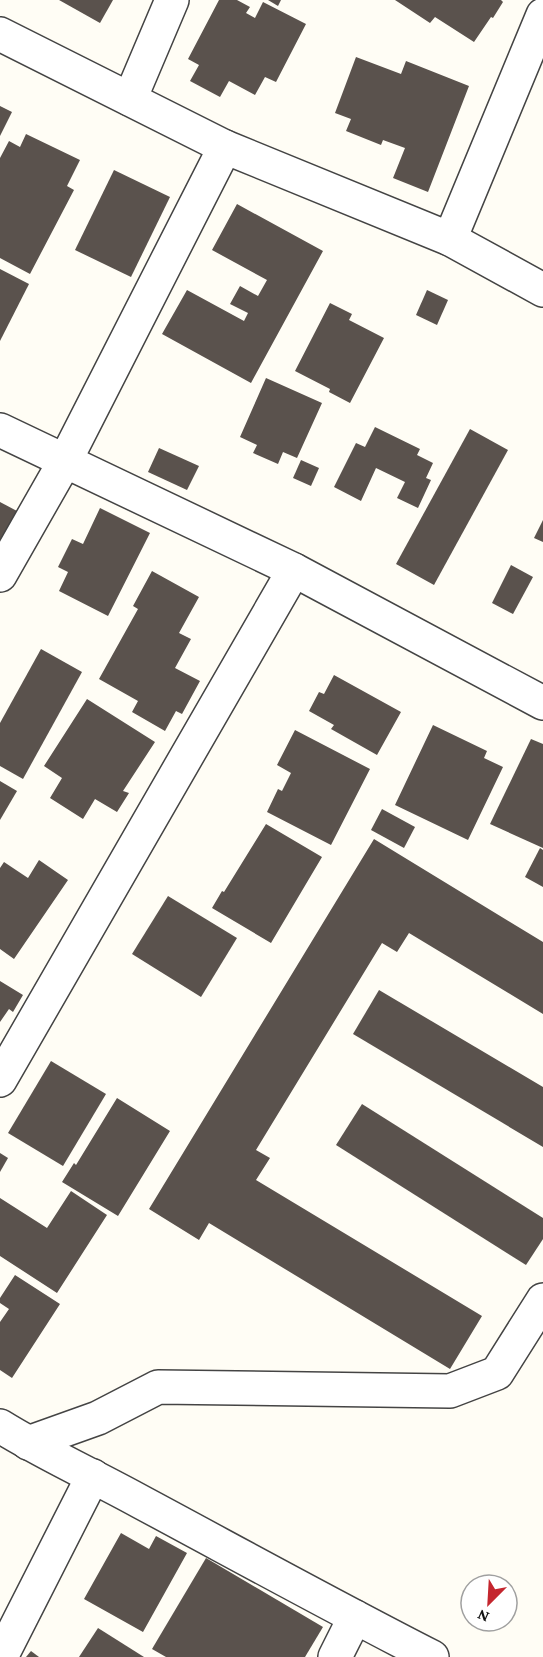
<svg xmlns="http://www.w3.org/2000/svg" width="543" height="1657" font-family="'Crimson Pro',serif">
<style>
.building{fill:#5a524d}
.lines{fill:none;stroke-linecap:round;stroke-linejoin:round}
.minor-casing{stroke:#444;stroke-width:36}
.minor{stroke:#fff;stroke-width:33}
</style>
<rect width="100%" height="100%" fill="#fffdf5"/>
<g class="building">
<polygon points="59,0 113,0 100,23"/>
<polygon points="219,0 237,0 250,7 246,13 255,18 263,2 306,24 276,82 265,77 255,95 229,81 220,97 190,81 199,65 188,59"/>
<polygon points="268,0 281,0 278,6"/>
<polygon points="395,0 501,0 503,2 493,18 491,17 474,42 435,17 430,23"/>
<polygon points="356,57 401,74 406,61 469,86 428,192 393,178 405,148 383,140 381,145 346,131 351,119 335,113"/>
<polygon points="0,106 12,112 0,136"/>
<polygon points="26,134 80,160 67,186 74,190 30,274 0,258 0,158 9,141 20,147"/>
<polygon points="114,170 170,197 131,277 75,250"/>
<polygon points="237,204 323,251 251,383 162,334 187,290 244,321 248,313 230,304 240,286 258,296 267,280 212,250"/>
<polygon points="0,269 29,284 0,341"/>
<polygon points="427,290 448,300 437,325 416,315"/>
<polygon points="330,303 352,314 349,320 384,338 350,403 329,392 330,389 295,371"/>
<polygon points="266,378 322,403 297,458 283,452 278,464 253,453 257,445 240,437"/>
<polygon points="375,427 420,449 417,455 433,463 426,478 431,480 418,508 397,498 405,482 376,468 361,501 334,487 356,443 365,447"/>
<polygon points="470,429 508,450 434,585 396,564"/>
<polygon points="159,448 199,466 187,490 148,472"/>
<polygon points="301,460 319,468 311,486 293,478"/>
<polygon points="0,502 17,511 0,544"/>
<polygon points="100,508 150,533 108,616 59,591 68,572 58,567 72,539 83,544"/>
<polygon points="543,520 543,542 534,538"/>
<polygon points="511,565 533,577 513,614 492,603"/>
<polygon points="152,571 199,597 179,633 191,639 175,668 200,681 182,714 176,711 165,731 132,712 138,701 99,679 138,609 133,606"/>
<polygon points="41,649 82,672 23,779 0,766 0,723"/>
<polygon points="334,675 401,712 377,755 331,729 334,725 309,711 319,692 324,694"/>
<polygon points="87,699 155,742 123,791 129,793 117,812 95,799 83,819 50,798 62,778 44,766"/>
<polygon points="433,725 487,751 484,758 503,767 468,840 395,805"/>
<polygon points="295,730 370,769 331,845 267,812 278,789 282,791 291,773 277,765"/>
<polygon points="531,739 543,744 543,848 490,824"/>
<polygon points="0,781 17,791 0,820"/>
<polygon points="382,809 415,827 404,848 371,830"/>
<polygon points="266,824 322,857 271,943 212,908 222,891 224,892"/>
<polygon points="374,839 543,942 543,1014 409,933 397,952 382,943 256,1150 270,1158 256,1180 482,1316 450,1369 209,1223 199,1240 149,1209"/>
<polygon points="540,848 543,850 543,887 525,877"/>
<polygon points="39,860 68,880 14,959 0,949 0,868 4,862 28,878"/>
<polygon points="168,896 237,938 201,997 132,954"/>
<polygon points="0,981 23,995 13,1012 9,1009 0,1022"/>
<polygon points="379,990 543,1087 543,1147 353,1034"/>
<polygon points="51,1061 106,1094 63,1166 8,1133"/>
<polygon points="117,1098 170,1131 118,1216 62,1182 74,1163 76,1165"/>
<polygon points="362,1104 543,1218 543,1239 526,1265 336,1145"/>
<polygon points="0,1153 8,1158 0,1172"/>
<polygon points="71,1191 107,1215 57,1293 0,1256 0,1198 47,1228"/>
<polygon points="15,1275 60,1304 12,1378 0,1370 0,1322 9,1309 0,1303 0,1298"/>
<polygon points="121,1533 149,1549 156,1536 187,1553 143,1632 84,1599"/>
<polygon points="206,1558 323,1627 305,1657 166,1657 152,1649"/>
<polygon points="98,1628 144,1657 79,1657"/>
<polygon points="31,1651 39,1657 26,1657"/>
</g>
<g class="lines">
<g class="minor-casing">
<g id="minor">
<polyline points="0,34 225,147 450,239 543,290"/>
<polyline points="130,99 172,0"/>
<polyline points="450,239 543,15"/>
<polyline points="0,430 294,570 543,703"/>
<polyline points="0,575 65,461 225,147"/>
<polyline points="0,1080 294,570"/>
<path d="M0 1426C45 1454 94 1476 141 1502 238 1554 334 1607 432 1657"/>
<polyline points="28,1443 98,1418 158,1387 450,1391 497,1373 543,1300"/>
<polyline points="1,1657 93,1476"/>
<polyline points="335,1657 355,1617"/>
</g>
</g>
<use href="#minor" class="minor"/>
</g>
<g transform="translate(489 1603) rotate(204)"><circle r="28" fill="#ffffff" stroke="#a0a0a0" stroke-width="1.5"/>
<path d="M0-4.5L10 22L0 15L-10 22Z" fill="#c4262e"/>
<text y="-9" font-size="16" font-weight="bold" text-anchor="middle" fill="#111111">N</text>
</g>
</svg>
